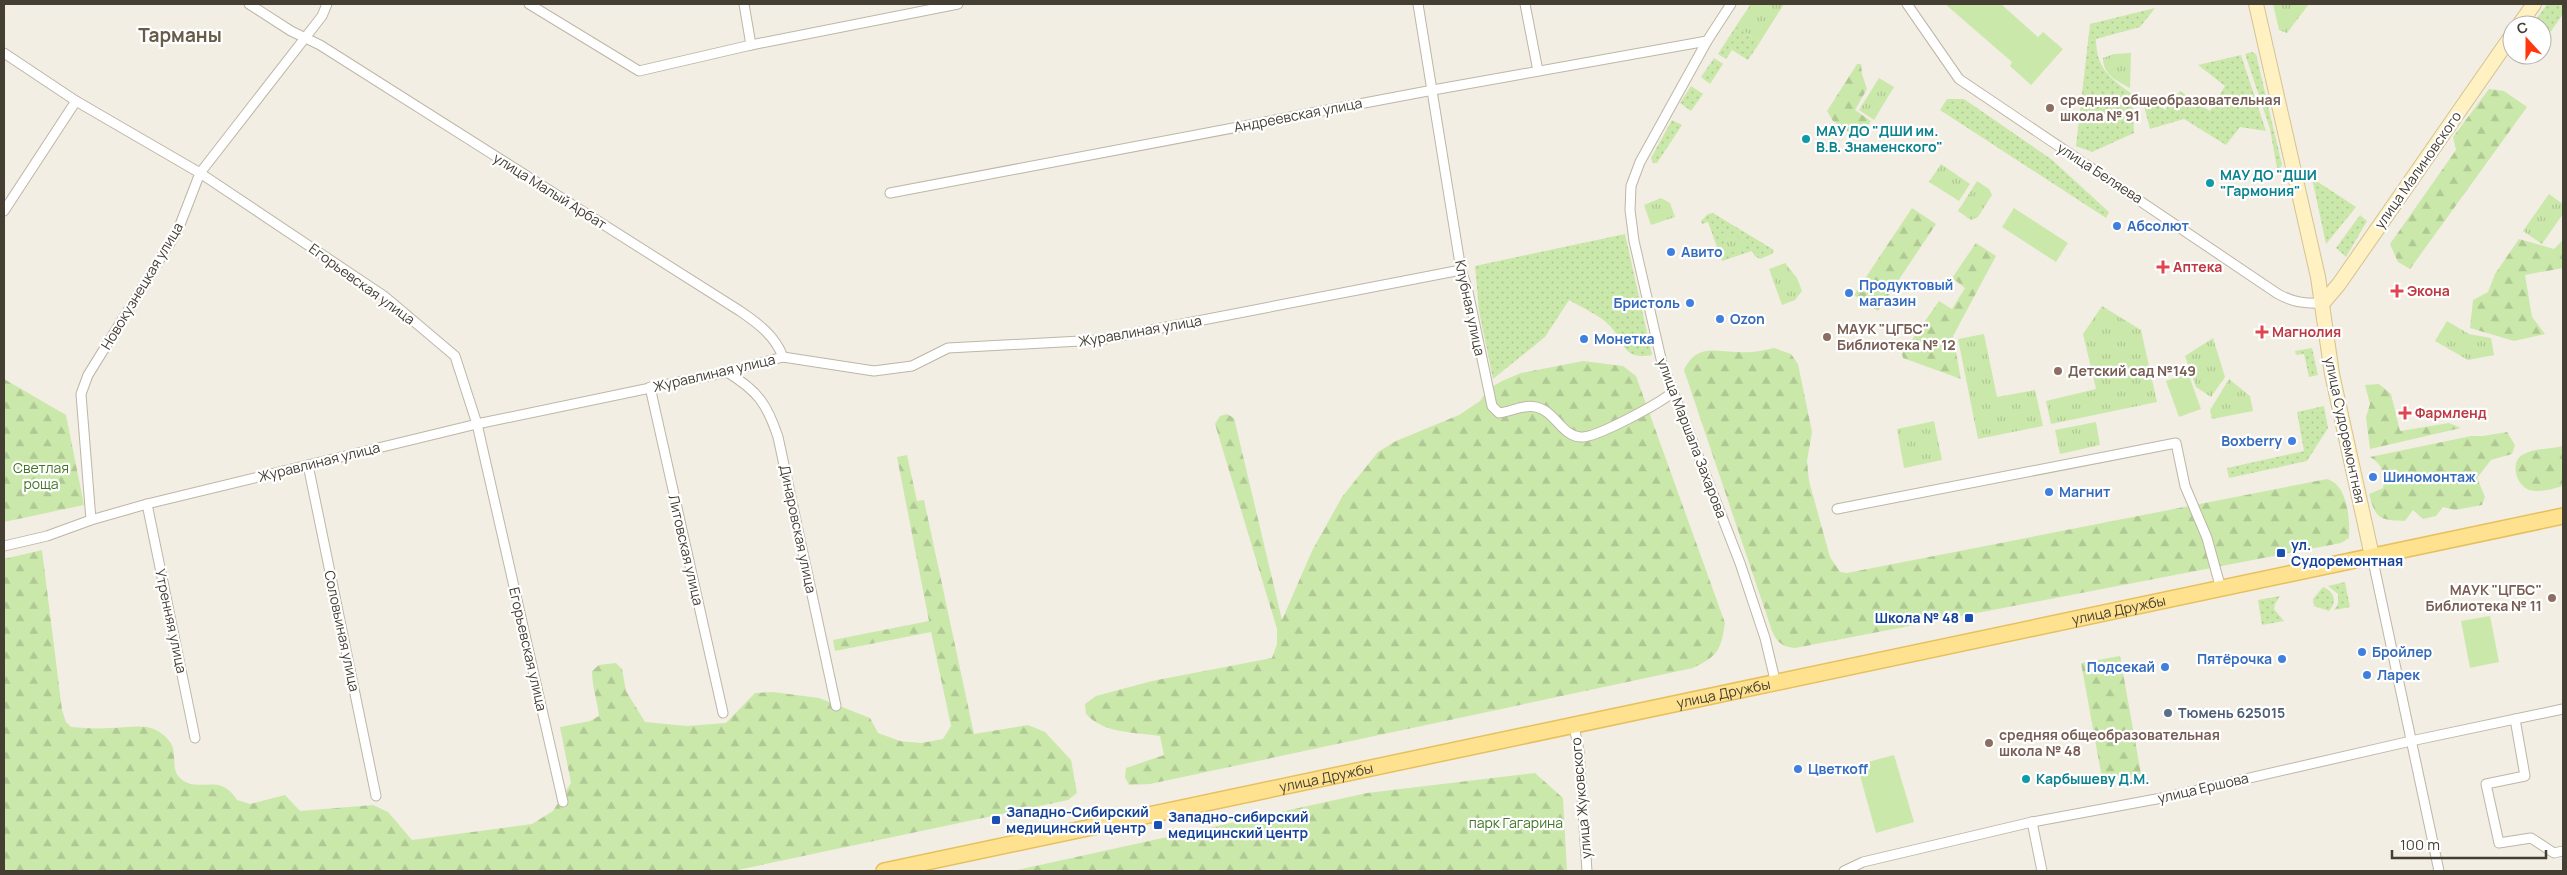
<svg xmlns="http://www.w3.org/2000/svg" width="2567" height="875" font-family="Manrope,sans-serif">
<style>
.grass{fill:url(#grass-dots)}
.forest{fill:url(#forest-firs)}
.park{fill:url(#park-tufts)}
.pitch{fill:#cbe8ab}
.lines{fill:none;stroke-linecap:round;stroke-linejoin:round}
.street-casing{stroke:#beb6a6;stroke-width:11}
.secondary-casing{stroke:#d4c392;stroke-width:16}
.primary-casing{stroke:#e6c05e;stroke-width:18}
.street{stroke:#fff;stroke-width:9}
.secondary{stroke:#fff1c1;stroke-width:14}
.primary{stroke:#ffe290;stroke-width:15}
.education-dot{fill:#8d6e63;stroke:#fff;stroke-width:2}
.culture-dot{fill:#0f9aa8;stroke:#fff;stroke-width:2}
.shop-dot{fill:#3f7fe0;stroke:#fff;stroke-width:2}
.health-dot{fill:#e0444e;stroke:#fff;stroke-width:2}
.transit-dot{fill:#1a4fb4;stroke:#fff;stroke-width:2}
.service-dot{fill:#5c6f8a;stroke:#fff;stroke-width:2}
.labels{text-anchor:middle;stroke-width:4.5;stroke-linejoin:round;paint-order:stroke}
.education-label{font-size:14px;font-weight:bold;fill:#785e54;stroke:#fff;text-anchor:start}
.street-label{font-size:14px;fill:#443e33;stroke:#fff}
.culture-label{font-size:14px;font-weight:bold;fill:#0d838f;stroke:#fff;text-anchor:start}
.shop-label{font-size:14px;font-weight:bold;fill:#366cbe;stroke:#fff;text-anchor:start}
.health-label{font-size:14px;font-weight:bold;fill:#be3a42;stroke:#fff;text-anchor:start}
.park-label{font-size:14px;fill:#437726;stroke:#fff}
.transit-label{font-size:14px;font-weight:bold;fill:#164399;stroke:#fff;text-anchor:start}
.service-label{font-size:14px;font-weight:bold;fill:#4e5e75;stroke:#fff;text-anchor:start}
.district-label{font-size:19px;font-weight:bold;fill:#675c4a;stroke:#fff}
</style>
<defs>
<pattern id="grass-dots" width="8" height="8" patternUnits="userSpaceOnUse" patternTransform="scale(1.25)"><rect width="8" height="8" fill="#cbe8ab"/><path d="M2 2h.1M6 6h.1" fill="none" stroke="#b0c894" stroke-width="1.8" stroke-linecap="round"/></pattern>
<pattern id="forest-firs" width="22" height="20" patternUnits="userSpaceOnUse" patternTransform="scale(1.25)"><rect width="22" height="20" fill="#cbe8ab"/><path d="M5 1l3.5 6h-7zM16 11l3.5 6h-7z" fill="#b0c894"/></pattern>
<pattern id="park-tufts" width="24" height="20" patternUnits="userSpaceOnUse" patternTransform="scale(1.25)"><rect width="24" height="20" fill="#cbe8ab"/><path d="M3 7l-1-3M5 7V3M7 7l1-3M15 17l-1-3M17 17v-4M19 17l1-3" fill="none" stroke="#b0c894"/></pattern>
</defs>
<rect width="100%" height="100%" fill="#f2eee3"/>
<g class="grass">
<polygon points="2547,4 2563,4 2563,14 2542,44 2542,25 2532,25"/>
<path d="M2155 8 2140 27 2096 39C2096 68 2110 78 2132 94L2134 133 2092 152 2076 146 2090 24Z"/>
<polygon points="1736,26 1760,42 1748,60 1732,50 1726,59 1718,54"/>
<polygon points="2252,52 2256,54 2282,165 2280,169 2277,168 2270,129 2245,54"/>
<polygon points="2241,55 2266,131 2240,127 2226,145 2184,119 2150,129 2144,106 2158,104 2165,110 2180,91 2210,111 2225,86 2198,65"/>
<polygon points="1714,58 1723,64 1710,84 1701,77"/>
<polygon points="1691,86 1703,94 1691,111 1680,103"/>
<polygon points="1947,99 1964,99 2051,159 2109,212 2106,218 1940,110"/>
<polygon points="1672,120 1682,125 1657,163 1653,163 1651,158"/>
<polygon points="2312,178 2356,207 2326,244"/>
<polygon points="1713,213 1774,250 1772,254 1760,259 1755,256 1752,251 1722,261 1708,222 1702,224 1701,221 1708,214"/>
<polygon points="2360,215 2367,221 2346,257 2336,248"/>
<path d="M1625 234 1652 355C1622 361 1625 341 1609 325 1599 315 1581 307 1569 300L1545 337 1493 379 1479 311 1475 266Z"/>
<polygon points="2312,348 2318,375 2309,377 2304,354 2296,355 2295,351"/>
<polygon points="2324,406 2328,428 2307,461 2229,478 2227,468 2304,451 2297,412"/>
<polygon points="2345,582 2350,607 2334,610 2338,604 2338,594 2328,586"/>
<path d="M2323 587C2335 592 2337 602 2329 611L2314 606 2313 599Z"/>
<polygon points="2280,596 2275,604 2274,609 2284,621 2262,625 2258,600"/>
</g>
<g class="forest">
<polygon points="1857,64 1861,64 1862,74 1867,89 1855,110 1871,121 1859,139 1833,121 1827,111"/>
<polygon points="2489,89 2504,91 2527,107 2410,269 2398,262 2390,244 2456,150 2453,137"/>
<polygon points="1912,208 1936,224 1878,311 1854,295"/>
<polygon points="2519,239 2554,249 2563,240 2563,268 2525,275 2532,317 2545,334 2514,341 2470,328 2473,300 2488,292 2495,274"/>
<polygon points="1976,243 1996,256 1953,336 1961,379 1903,358 1902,354 1939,301 1952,309 1965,288 1952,278"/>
<path d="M1774 348 1791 354 1798 364 1812 432 1807 461 1809 481 1830 557 1840 572 1847 573 2327 479C2348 485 2350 519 2349 538L2341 543 1795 648C1783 647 1777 643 1772 631L1684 370C1697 343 1715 352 1739 352 1751 353 1762 351 1774 348Z"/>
<path d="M1583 361 1623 366 1636 376 1725 623C1721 650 1718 656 1693 668L1150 784 1129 785 1125 777 1126 768 1164 755 1160 736C1135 732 1104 734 1086 714L1085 704 1096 696 1152 681 1272 658 1277 644V629L1215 424 1220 416 1227 414 1234 418 1282 620 1312 551 1342 497 1378 452 1396 441 1459 415 1480 401 1488 389 1502 381 1521 373Z"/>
<polygon points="4,379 66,415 84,505 4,522"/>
<polygon points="2379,384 2391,394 2400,431 2449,423 2461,428 2370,449 2366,417 2370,404 2365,385"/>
<path d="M2507 432 2515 445 2512 454 2491 460 2477 478 2485 497 2482 505 2455 510 2443 507 2436 516 2423 519 2413 510 2405 521C2379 520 2376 519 2369 494L2383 488C2386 474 2382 464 2370 457L2471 436H2483Z"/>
<path d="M2563 446V486C2553 489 2540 493 2529 490 2516 485 2510 463 2522 455 2536 447 2549 450 2563 446Z"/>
<path d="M907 455 917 501 924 500 974 734 1028 725 1045 732 1071 760 1077 793 1068 800 733 871H4V559L42 550 62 710 66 722 71 727C84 728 97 729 110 728 133 728 154 720 170 742 178 753 170 769 180 778 198 795 220 771 237 800L250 804 285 795 300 811 373 805 388 812 412 840 532 824 553 811 571 783 560 727 590 721 599 716C597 700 592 686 592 671L599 665 616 663 622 669 626 691 645 722 687 726 726 723 755 693 773 692 819 698 870 718 878 733 900 741 921 743 943 739 951 726 931 632 835 651 833 640 929 621 897 457Z"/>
<polygon points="2120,656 2141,774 2102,778 2081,663"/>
<polygon points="1535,773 1563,798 1567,871 1013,871 1367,793"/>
</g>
<g class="park">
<polygon points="1751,4 1784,4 1760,42 1736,26"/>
<polygon points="2273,4 2309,4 2287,33 2279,30"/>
<path d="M2131 53 2130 88C2117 81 2103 75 2103 58L2114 54Z"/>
<polygon points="1879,78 1894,87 1874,120 1859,110"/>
<polygon points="1941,164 1970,184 1959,201 1929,182"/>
<polygon points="1977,181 1989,189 1992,195 1978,217 1971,220 1958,211"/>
<polygon points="2549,194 2563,204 2563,214 2542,244 2523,231"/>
<polygon points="1661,198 1670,203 1675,217 1651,225 1644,205"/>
<polygon points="1728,231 1747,243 1748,246 1728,254 1721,234"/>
<polygon points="1785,263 1797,278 1802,291 1795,300 1782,305 1769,269"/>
<polygon points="2102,306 2141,330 2157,402 2051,424 2046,401 2096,389 2083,334"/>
<polygon points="2447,321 2469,334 2491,338 2494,355 2468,360 2435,341"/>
<polygon points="1984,334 1997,397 2035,390 2043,426 1978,439 1958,339"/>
<polygon points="2213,338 2225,377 2211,397 2196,387 2185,356"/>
<polygon points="2229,379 2250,396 2253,411 2212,419 2210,410"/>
<polygon points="1934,421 1942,460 1904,468 1897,429"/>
<polygon points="2096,422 2100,445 2060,454 2055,430"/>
</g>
<g class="pitch">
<polygon points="1945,4 2001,4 2038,37 2043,32 2063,49 2031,85 2010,66 2012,62"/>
<polygon points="2014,208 2068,243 2056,262 2002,227"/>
<polygon points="2188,373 2201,409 2179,417 2166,381"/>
<polygon points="2490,616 2499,662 2470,668 2461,621"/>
<polygon points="1894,755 1914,822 1876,833 1857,765"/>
</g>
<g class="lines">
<g class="street-casing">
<g id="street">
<path d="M249 4 291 31 320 45 740 311C759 324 775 336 783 357"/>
<polyline points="529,4 639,71 751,45 958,4"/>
<polyline points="744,4 751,45"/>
<path d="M1418 4 1461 270 1467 287 1492 406 1499 413C1511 412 1523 404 1536 407 1555 411 1561 435 1580 437 1595 439 1660 403 1673 392"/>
<polyline points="1525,4 1538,71"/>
<polyline points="1731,4 1707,41 1640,162 1631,186 1630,210 1634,241 1662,363 1740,563 1765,638 1776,684"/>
<path d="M1907 4 1959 79 2278 294C2293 302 2305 304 2323 303"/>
<polyline points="4,53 76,101 200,173 384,296 455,356 477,424 563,802"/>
<polyline points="890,193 1433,90 1707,41"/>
<polyline points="4,211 76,101"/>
<path d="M727 372C758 391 767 404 778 437L836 706"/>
<polyline points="650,387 723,713"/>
<polyline points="308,465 376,796"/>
<polyline points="147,504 195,738"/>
<polyline points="1837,509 2176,443 2185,486 2207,538 2221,589"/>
<polyline points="91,520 81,394 88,375 178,230 200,173 322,16 327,4"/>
<polyline points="4,546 47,536 91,520 147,504 477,424 727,372 783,357 874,371 912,366 948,348 1099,340 1461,270"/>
<polyline points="2372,556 2439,871"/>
<polyline points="2515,719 2525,776 2486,784 2499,843 2531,838 2554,853 2563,851"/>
<polyline points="1574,726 1579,751 1587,871"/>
<polyline points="2032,822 2042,871"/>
<polyline points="1844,871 1863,862 2032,822 2167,797 2411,741 2563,709"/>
</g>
</g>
<g class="secondary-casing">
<g id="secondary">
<polyline points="2256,4 2318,277 2332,374 2372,556"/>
<polyline points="2519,25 2534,4"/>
<polyline points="2323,303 2339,284 2512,35"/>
</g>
</g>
<g class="primary-casing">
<g id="primary">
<path id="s1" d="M884 871 2563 516"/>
</g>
</g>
<use href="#street" class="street"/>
<use href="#secondary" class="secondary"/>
<use href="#primary" class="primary"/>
</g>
<g class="education-dot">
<circle cx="2050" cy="108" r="5"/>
<circle cx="1827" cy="337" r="5"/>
<circle cx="2058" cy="371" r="5"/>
<circle cx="2552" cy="598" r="5"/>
<circle cx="1989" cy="743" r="5"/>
</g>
<g class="culture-dot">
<circle cx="1806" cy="139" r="5"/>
<circle cx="2210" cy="183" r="5"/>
<circle cx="2026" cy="779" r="5"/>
</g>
<g class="shop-dot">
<circle cx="2117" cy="226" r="5"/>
<circle cx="1671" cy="252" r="5"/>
<circle cx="1849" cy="293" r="5"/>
<circle cx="1690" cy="303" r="5"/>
<circle cx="1720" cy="319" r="5"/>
<circle cx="1584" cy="339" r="5"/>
<circle cx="2292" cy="441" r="5"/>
<circle cx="2373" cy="477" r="5"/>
<circle cx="2049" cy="492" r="5"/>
<circle cx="2362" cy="652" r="5"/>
<circle cx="2282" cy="659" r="5"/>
<circle cx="2165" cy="667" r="5"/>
<circle cx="2367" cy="675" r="5"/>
<circle cx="1798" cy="769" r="5"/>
</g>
<g class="health-dot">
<path d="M2160.5 259.5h5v5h5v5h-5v5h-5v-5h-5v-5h5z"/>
<path d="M2394.5 283.5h5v5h5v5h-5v5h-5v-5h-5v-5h5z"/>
<path d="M2259.5 324.5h5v5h5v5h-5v5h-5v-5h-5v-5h5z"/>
<path d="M2402.5 405.5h5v5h5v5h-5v5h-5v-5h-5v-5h5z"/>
</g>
<g class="transit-dot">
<rect x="2276" y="548" width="10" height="10" rx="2.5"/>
<rect x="1964" y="613" width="10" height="10" rx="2.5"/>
<rect x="991" y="815" width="10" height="10" rx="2.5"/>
<rect x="1153" y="820" width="10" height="10" rx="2.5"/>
</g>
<circle class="service-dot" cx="2168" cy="713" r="5"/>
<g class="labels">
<g class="education-label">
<text x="2060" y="105">средняя общеобразовательная<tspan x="2060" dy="16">школа № 91</tspan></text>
<text x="1837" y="334">МАУК "ЦГБС"<tspan x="1837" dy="16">Библиотека № 12</tspan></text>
<text x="2068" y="376">Детский сад №149</text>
<text x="2542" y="595" text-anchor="end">МАУК "ЦГБС"<tspan x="2542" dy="16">Библиотека № 11</tspan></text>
<text x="1999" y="740">средняя общеобразовательная<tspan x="1999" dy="16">школа № 48</tspan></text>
</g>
<g class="street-label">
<text transform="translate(1298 115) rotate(-11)" y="5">Андреевская улица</text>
<text transform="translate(2418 170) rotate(-55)" y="5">улица Малиновского</text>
<text transform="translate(2100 173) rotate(33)" y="5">улица Беляева</text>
<text transform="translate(550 191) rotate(32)" y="5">улица Малый Арбат</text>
<text transform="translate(362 284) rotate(36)" y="5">Егорьевская улица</text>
<text transform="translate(142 286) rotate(-59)" y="5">Новокузнецкая улица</text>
<text transform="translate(1470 308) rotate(78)" y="5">Клубная улица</text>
<text transform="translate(1140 331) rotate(-10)" y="5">Журавлиная улица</text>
<text transform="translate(714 373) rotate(-13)" y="5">Журавлиная улица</text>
<text transform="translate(2345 430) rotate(78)" y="5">улица Судоремонтная</text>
<text transform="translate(1692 438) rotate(69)" y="5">улица Маршала Захарова</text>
<text transform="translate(319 462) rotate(-14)" y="5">Журавлиная улица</text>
<text transform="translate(798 529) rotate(78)" y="5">Динаровская улица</text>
<text transform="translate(686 550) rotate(77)" y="5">Литовская улица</text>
<text dy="5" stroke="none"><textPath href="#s1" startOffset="1262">улица Дружбы</textPath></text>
<text transform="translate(171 621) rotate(78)" y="5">Утренняя улица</text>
<text transform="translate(342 631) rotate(78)" y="5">Соловьиная улица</text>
<text transform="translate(528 649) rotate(77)" y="5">Егорьевская улица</text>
<text dy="5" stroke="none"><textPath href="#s1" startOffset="858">улица Дружбы</textPath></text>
<text dy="5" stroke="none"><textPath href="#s1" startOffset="452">улица Дружбы</textPath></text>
<text transform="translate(2203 788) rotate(-13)" y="5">улица Ершова</text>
<text transform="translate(1581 798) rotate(-95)" y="5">улица Жуковского</text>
</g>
<g class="culture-label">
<text x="1816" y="136">МАУ ДО "ДШИ им.<tspan x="1816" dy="16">В.В. Знаменского"</tspan></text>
<text x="2220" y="180">МАУ ДО "ДШИ<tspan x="2220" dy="16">"Гармония"</tspan></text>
<text x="2036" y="784">Карбышеву Д.М.</text>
</g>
<g class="shop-label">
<text x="2127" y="231">Абсолют</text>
<text x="1681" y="257">Авито</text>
<text x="1859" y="290">Продуктовый<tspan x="1859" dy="16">магазин</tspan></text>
<text x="1680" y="308" text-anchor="end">Бристоль</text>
<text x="1730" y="324">Ozon</text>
<text x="1594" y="344">Монетка</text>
<text x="2282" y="446" text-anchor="end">Boxberry</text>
<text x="2383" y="482">Шиномонтаж</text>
<text x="2059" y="497">Магнит</text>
<text x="2372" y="657">Бройлер</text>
<text x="2272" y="664" text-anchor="end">Пятёрочка</text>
<text x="2155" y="672" text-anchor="end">Подсекай</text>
<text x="2377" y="680">Ларек</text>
<text x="1808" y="774">Цветкоff</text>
</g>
<g class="health-label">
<text x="2173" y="272">Аптека</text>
<text x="2407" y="296">Экона</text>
<text x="2272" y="337">Магнолия</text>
<text x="2415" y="418">Фармленд</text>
</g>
<g class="park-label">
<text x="41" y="473">Светлая<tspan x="41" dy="16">роща</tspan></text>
<text x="1516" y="828">парк Гагарина</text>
</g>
<g class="transit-label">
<text x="2291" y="550">ул.<tspan x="2291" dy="16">Судоремонтная</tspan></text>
<text x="1959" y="623" text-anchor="end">Школа № 48</text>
<text x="1006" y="817">Западно-Сибирский<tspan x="1006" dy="16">медицинский центр</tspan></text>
<text x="1168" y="822">Западно-сибирский<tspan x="1168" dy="16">медицинский центр</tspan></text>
</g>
<g class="service-label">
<text x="2178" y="718">Тюмень 625015</text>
</g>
<g class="district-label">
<text x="180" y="42">Тарманы</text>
</g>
</g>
<rect width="2567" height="875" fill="none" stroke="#443e33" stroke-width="10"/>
<g transform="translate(2527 40) rotate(339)"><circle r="24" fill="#ffffff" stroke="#b4b2ad"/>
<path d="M0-4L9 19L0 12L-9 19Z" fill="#ff370e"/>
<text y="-8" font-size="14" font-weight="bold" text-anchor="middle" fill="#443e33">С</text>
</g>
<path d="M2392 850v8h154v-8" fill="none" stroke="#443e33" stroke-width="2.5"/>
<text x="2400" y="850" font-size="15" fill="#443e33" stroke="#ffffff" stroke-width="4" paint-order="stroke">100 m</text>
</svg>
